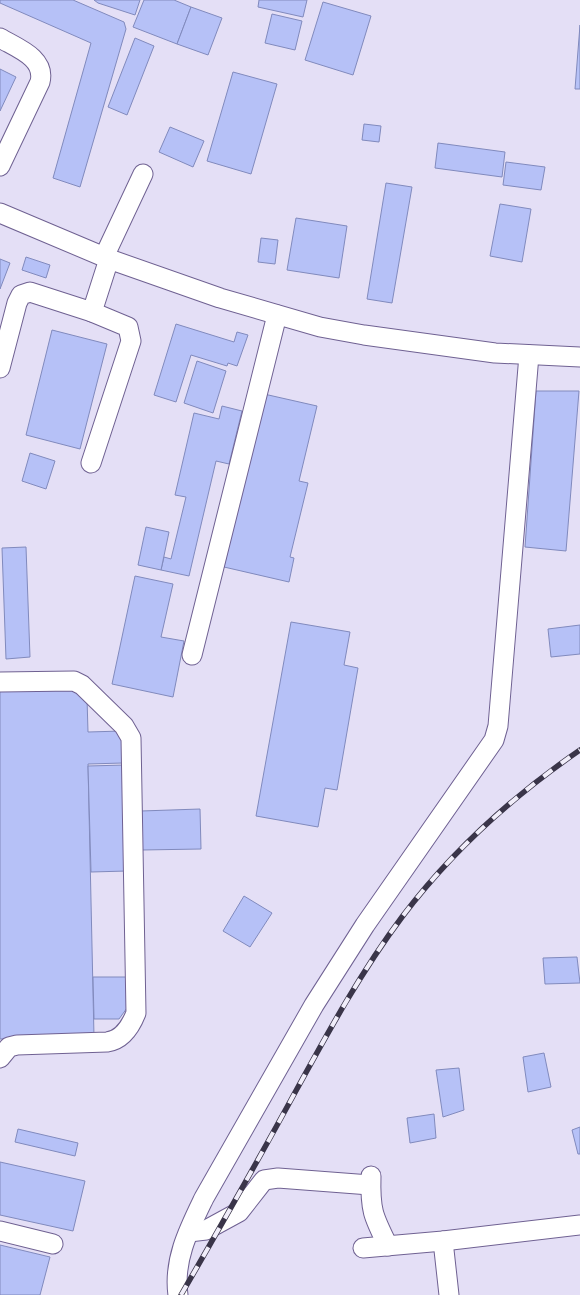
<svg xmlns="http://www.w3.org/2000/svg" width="580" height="1295" font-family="'Varela Round',sans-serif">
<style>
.building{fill:#b6c1f7;stroke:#818abd}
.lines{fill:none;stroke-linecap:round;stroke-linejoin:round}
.minor-casing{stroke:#6f6192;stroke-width:21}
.minor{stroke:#fff;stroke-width:19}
.rail-casing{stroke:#3a3549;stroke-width:5.5}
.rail{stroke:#f1eefa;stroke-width:4;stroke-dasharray:11;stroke-linecap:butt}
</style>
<rect width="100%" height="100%" fill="#e4dff6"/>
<g class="building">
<polygon points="0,0 73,0 124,22 126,29 80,187 53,178 91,43 0,3"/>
<polygon points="94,0 140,0 135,15 98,3"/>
<polygon points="144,0 174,0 191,7 177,44 133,27"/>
<polygon points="259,0 307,0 303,17 258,7"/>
<polygon points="323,2 371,16 353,75 305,60"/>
<polygon points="191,7 222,18 208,55 177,44"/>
<polygon points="272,14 302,21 295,50 265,43"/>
<polygon points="580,25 580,89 575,89"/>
<polygon points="135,38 154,46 127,115 108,107"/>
<polygon points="0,69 16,77 0,111"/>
<polygon points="233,72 277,84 251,174 207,161"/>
<polygon points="364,124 381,126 379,142 362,140"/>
<polygon points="170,127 204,141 193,167 159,152"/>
<polygon points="438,143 505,152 502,177 435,168"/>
<polygon points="506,162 545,167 541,190 503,185"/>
<polygon points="386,183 412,187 392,303 367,299"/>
<polygon points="500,204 531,209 522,262 490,256"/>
<polygon points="296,218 347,226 339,278 287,270"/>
<polygon points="261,238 278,240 275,264 258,262"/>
<polygon points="26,257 50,265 46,278 22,270"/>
<polygon points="0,259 10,263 0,289"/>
<polygon points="176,324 234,342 237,332 248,335 237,366 228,363 227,366 191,355 176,402 154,395"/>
<polygon points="52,330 107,344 80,449 26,435"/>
<polygon points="197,361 226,371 213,413 184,403"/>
<polygon points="536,391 579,391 566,551 525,547"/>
<polygon points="264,394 317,406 299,481 308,483 290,557 294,558 289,582 224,567"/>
<polygon points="222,406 242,411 229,464 216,461 189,576 161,570 164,557 171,559 186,497 175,495 194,413 219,419"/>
<polygon points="30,453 55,461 46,489 22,481"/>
<polygon points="146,527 169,532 161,570 138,565"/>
<polygon points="26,547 30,657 6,659 2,548"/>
<polygon points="135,576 173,584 161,637 184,641 173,697 112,684"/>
<polygon points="291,622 350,632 344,665 358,668 337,790 325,788 318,827 256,816"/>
<polygon points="580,625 580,654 551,657 548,629"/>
<polygon points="73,689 87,698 88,732 122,731 123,763 88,764 94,1037 0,1039 0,691"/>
<polygon points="125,765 127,871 91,872 88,766"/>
<polygon points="200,809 201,849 142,850 141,811"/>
<polygon points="244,896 272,913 250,947 223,931"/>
<polygon points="577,957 580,983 545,984 543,958"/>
<polygon points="93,977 126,977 127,1008 119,1019 94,1019"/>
<polygon points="544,1053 551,1087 528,1092 523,1057"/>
<polygon points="459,1068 464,1110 443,1117 436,1070"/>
<polygon points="434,1114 436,1138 410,1143 407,1118"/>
<polygon points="580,1127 580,1154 578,1154 572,1130"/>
<polygon points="18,1129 78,1143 75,1156 15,1142"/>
<polygon points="0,1162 85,1181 73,1231 0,1215"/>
<polygon points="0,1245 50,1257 40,1295 0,1295"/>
</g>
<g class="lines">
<g class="minor-casing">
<g id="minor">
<path d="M0 38C17 48 46 58 40 82L0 166"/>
<polyline points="0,213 109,259 220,298 320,327 364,335 495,353 580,357"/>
<polyline points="104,257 143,174"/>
<polyline points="0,368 17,303 21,295 30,292 92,312"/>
<polyline points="91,463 131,341 128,327 92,312 109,259"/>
<polyline points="192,655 277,315"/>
<path d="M0 682 74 681 82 685 124 726 131 738 136 1013C130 1028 122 1040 107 1042L17 1045 9 1047 0 1058"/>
<path d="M371 1176C370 1210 373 1216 388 1246"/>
<polyline points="0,1231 53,1244"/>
<polyline points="189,1232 206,1230 239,1212 264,1180 278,1178 370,1185"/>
<polyline points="443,1241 449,1295"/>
<polyline points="363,1248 443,1241 580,1225"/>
<path d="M178 1295C173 1260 189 1229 204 1198L314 1005 365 925 494 740 498 726 529 355"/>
</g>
</g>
<use href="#minor" class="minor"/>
<g class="rail-casing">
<path id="rail" d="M181 1295C219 1229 256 1164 292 1098 326 1036 360 973 402 917 451 852 513 796 580 750"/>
</g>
<use href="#rail" class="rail"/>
</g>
</svg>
